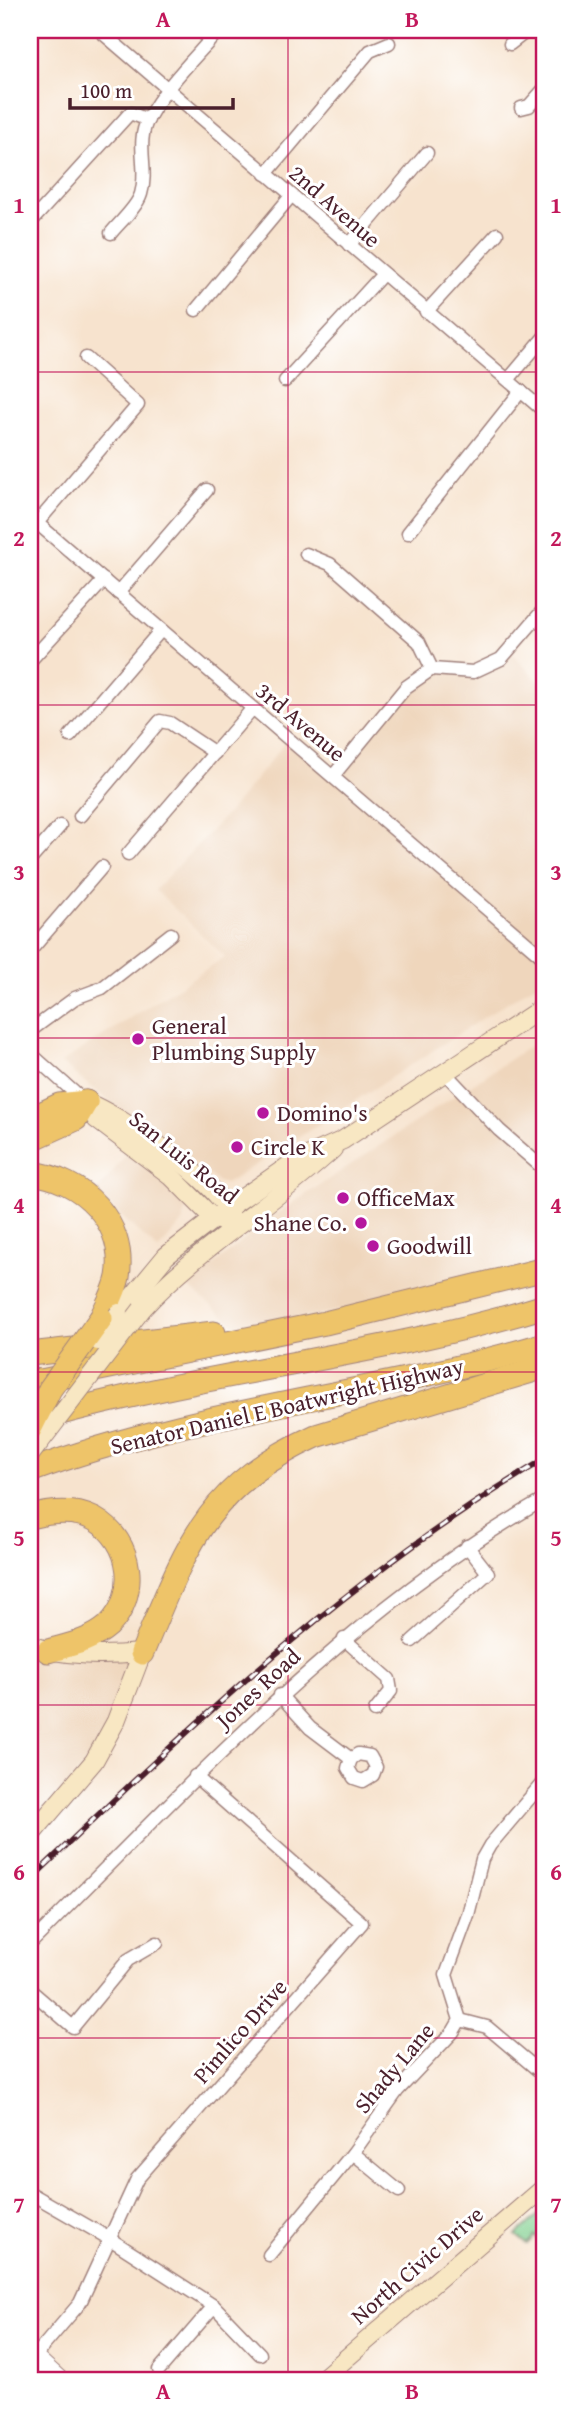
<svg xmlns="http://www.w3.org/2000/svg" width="575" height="2410" font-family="'Gentium Book Plus',serif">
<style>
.built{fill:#efd6bc}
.green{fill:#82d090;stroke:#66785e;stroke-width:2}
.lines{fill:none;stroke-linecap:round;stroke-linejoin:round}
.minor-casing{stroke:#a0817c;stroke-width:15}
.tertiary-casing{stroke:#a0817c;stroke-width:18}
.secondary-casing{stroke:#a0817c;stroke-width:20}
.motorway-casing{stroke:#a0817c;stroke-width:25}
.minor{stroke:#fff;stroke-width:12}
.tertiary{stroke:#fff;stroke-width:16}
.secondary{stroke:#f8e7c3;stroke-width:18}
.motorway{stroke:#eec469;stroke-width:23}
.rail-casing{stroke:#4a1f2b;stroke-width:6}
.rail{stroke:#fff;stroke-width:3.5;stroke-dasharray:10;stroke-linecap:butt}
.secondary-bridge-casing{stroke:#a0817c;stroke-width:20;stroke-linecap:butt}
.motorway-bridge-casing{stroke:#a0817c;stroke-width:25;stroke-linecap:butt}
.secondary-bridge{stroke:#f8e7c3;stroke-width:18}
.motorway-bridge{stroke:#eec469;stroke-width:23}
.grid{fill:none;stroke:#c2185b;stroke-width:2;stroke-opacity:0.55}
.poi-dot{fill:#b5179e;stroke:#fff;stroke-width:2.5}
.labels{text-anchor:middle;stroke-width:6;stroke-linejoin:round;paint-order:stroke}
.street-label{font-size:23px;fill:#4a1f2b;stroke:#fff}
.poi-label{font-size:23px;fill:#4a1f2b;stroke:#fff;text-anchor:start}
.neatline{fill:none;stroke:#c2185b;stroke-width:2.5}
.grid-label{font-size:23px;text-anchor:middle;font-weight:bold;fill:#c2185b}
</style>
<rect width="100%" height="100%" fill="#fff"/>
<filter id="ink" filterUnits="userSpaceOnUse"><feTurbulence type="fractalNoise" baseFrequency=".0143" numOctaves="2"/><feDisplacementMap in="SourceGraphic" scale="14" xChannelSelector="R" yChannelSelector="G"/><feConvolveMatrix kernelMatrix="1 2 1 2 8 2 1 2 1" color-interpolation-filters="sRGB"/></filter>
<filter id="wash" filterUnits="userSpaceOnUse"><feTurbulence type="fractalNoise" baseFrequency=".00686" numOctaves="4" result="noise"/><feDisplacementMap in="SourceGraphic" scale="28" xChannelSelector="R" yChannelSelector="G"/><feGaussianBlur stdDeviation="1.57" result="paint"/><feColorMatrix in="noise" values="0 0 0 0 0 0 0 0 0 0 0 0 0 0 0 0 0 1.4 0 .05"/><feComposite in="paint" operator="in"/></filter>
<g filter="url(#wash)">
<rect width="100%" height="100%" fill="#f7e3ce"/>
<g class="built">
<polygon points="509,650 545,688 545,978 226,1184 218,1182 169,1143 111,1103 61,1063 225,957 155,890 234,806 288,739 333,776 406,687 432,669 473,672"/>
<polygon points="545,1036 545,1269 241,1330 188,1287 266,1221"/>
<polygon points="128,1152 186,1205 183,1222 158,1250 96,1193"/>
<polygon points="30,1645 142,1653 116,1721 30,1836"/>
</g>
<polygon class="green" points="545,2209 545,2246 535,2236 527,2244 516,2235"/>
</g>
<g filter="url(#ink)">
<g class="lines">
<g class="minor-casing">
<g id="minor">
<polyline points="99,30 545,412"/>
<polyline points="510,44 528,30"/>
<polyline points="521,108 529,106 545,88"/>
<polyline points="266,174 370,51 389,43"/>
<polyline points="30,223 130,113 148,120"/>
<path d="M111 233C120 222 137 207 141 194 149 169 135 144 148 119 165 86 195 58 219 30"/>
<polyline points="349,245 427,153"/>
<polyline points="196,310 291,196"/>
<polyline points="426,312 497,234"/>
<polyline points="508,380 545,336"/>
<polyline points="285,381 383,274"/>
<polyline points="30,517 545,959"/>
<polyline points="37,523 138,405 86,358"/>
<polyline points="408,533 521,391"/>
<polyline points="306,554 330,564 419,642 432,669"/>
<polyline points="118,593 207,490"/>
<polyline points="30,661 104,580"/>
<polyline points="70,736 161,630"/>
<polyline points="333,776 406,687 432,669 473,672 501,659 545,608"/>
<polyline points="80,816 160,721 170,723 215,753"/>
<polyline points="128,854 252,709"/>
<polyline points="30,860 60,826"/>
<polyline points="30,951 102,867"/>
<polyline points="30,1031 75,998 102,988 171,934"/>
<polyline points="30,1053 85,1102"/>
<polyline points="445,1073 499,1130 545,1170"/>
<polyline points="344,1639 389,1679 391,1691 375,1711"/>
<polyline points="412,1641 488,1573 467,1546"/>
<polyline points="280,1695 310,1728 351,1759 348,1768 354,1778 363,1781 373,1775 376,1767 370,1756 358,1754 351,1759"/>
<path d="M30 1944C192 1783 345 1613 545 1499"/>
<polyline points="30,1990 73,2027 128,1960 157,1943"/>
<polyline points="460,2020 487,2027 545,2076"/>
<polyline points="353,2153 399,2191"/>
<polyline points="30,2193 110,2239 214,2306 260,2354"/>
<polyline points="269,2255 353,2153 398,2090 453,2032 460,2020 446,1975 468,1915 482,1859 490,1845 545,1780"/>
<polyline points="35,2356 80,2303 137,2179 362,1923 195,1776"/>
<polyline points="159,2370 214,2306"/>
</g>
</g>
<g class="tertiary-casing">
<g id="tertiary">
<polyline points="30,2352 61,2380"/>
<polyline points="30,2370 41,2380"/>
</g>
</g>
<g class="secondary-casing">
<g id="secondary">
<path d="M86 1102C121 1116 219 1181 231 1217"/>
<polyline points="86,1102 96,1119 170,1175 213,1218 224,1222"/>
<path d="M142 1309C199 1247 271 1206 333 1149"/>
<polyline points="119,1313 166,1256 228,1208 294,1162 343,1140 545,1006"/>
<path d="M30 1645C66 1657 105 1656 142 1653L116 1721 94 1761 30 1836"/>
<polyline points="321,2380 545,2187"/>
</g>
</g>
<g class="motorway-casing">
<g id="motorway">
<polyline points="30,1119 59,1105 86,1102"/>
<polyline points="30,1140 76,1119 86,1102"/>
<path d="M30 1173C82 1178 127 1222 118 1277 115 1292 107 1305 101 1318"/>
<polyline points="30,1354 214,1333"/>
<polyline points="30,1380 41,1381 325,1323 545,1269"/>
<path d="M46 1417C211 1371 382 1356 545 1306"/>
<path d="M30 1471C196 1409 376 1395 545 1344"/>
<path d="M30 1517C49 1512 75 1509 94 1519 134 1541 139 1596 108 1626 91 1641 69 1645 48 1651"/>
<path d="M142 1653C186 1548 204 1487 316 1436L545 1367"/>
</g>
</g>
<use href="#minor" class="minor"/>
<use href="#tertiary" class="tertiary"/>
<use href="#secondary" class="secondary"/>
<use href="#motorway" class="motorway"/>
<g class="rail-casing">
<path id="rail" d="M30 1880C194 1723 348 1576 545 1459"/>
</g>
<use href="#rail" class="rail"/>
<g class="secondary-bridge-casing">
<g id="secondary-bridge">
<polyline points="98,1341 119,1313"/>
<polyline points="30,1455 142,1309"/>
</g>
</g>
<g class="motorway-bridge-casing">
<polyline id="motorway-bridge" points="30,1429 50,1389 101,1318"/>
</g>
<use href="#secondary-bridge" class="secondary-bridge"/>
<use href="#motorway-bridge" class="motorway-bridge"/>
</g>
</g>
<path class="grid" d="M288 30V2380M30 372H545M30 705H545M30 1038H545M30 1372H545M30 1705H545M30 2038H545"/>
<g class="poi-dot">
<circle cx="138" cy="1039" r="7"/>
<circle cx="263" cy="1113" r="7"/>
<circle cx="237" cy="1147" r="7"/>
<circle cx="343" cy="1198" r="7"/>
<circle cx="361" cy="1223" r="7"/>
<circle cx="373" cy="1246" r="7"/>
</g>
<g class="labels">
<g class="street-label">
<text transform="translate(335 206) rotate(41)" y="8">2nd Avenue</text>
<text transform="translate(301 722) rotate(40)" y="8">3rd Avenue</text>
<text transform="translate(184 1157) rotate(39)" y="8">San Luis Road</text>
<text transform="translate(287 1406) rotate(-13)" y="8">Senator Daniel E Boatwright Highway</text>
<text transform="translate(258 1688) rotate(-43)" y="8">Jones Road</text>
<text transform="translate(240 2031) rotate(-49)" y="8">Pimlico Drive</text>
<text transform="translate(394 2068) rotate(-50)" y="8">Shady Lane</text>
<text transform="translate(417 2265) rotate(-41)" y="8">North Civic Drive</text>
</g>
<g class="poi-label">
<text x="152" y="1034">General<tspan x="152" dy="26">Plumbing Supply</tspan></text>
<text x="277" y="1121">Domino's</text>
<text x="251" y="1155">Circle K</text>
<text x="357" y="1206">OfficeMax</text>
<text x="347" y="1231" text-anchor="end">Shane Co.</text>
<text x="387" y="1254">Goodwill</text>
</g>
</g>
<rect width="575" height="2410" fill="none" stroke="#fff" stroke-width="77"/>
<path d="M70 98v10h163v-10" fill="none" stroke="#4a1f2b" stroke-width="3.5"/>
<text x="80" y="98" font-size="21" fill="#4a1f2b" stroke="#ffffff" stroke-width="5" paint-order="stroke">100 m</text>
<rect x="38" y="38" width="498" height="2334" class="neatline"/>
<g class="grid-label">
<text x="163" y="27">A</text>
<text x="412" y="27">B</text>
<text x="19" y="213">1</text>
<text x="556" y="213">1</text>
<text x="19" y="546">2</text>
<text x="556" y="546">2</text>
<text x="19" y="880">3</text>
<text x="556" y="880">3</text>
<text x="19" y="1213">4</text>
<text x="556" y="1213">4</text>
<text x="19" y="1546">5</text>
<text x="556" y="1546">5</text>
<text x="19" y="1880">6</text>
<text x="556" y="1880">6</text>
<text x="19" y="2213">7</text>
<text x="556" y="2213">7</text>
<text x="163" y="2399">A</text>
<text x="412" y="2399">B</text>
</g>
</svg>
